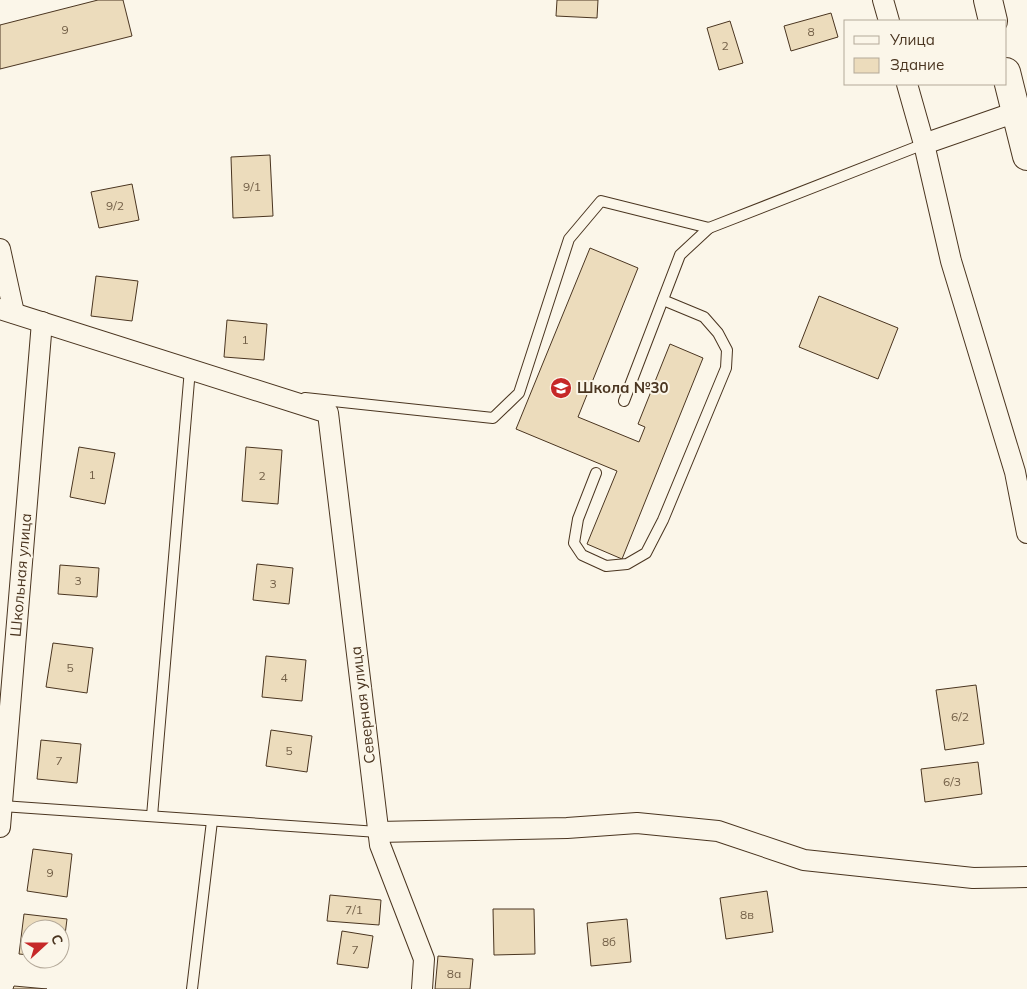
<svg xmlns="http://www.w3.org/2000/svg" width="1027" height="989" font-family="Mulish,sans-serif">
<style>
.building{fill:#ecdcbc;stroke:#4a3520}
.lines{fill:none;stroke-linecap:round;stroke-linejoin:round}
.lane-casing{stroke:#4a3520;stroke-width:12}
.street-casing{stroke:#4a3520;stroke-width:22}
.secondary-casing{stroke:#4a3520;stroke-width:30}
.lane{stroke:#fbf6e9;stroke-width:10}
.street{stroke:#fbf6e9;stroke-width:20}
.secondary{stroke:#fbf6e9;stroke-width:28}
.labels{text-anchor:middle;stroke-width:4;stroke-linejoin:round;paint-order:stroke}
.number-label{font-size:12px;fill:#725f47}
.poi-label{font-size:15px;font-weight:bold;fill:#4a3520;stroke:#fbf6e9;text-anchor:start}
.street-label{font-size:15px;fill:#4a3520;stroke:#fbf6e9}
</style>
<rect width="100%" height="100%" fill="#fbf6e9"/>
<g class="building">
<polygon points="98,0 123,0 132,36 0,69 0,25"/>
<polygon points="557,0 598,0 597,18 556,16"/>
<polygon points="831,13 838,37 791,51 784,26"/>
<polygon points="730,21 743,63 719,70 707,28"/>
<polygon points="270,155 273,216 233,218 231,157"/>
<polygon points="132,184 139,220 99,228 91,192"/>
<polygon points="590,248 638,268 578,417 639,442 645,427 638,424 670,344 703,358 622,559 587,544 617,471 516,429"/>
<polygon points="96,276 138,281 132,321 91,316"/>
<polygon points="819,296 898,328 878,379 799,347"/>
<polygon points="227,320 267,324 264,360 224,357"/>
<polygon points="79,447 115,453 105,504 70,497"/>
<polygon points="246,447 282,450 278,504 242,501"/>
<polygon points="257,564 293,568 289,604 253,600"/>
<polygon points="60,565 99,568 97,597 58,594"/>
<polygon points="53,643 93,648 87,693 46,687"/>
<polygon points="266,656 306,660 302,701 262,697"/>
<polygon points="976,685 984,744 945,750 936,690"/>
<polygon points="271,730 312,736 307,772 266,766"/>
<polygon points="41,740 81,744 77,783 37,779"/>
<polygon points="978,762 982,794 925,802 921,769"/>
<polygon points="33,849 72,854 67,897 27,891"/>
<polygon points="767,891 773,932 726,939 720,898"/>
<polygon points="330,895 381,900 379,925 327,921"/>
<polygon points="493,909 534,909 535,954 494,955"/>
<polygon points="24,914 67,919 62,959 60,959 60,929 30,929 30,955 19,954"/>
<polygon points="627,919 631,962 591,966 587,923"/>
<polygon points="342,931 373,936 368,968 337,964"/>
<polygon points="438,956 473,959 470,989 435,989"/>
<polygon points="14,986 47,989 13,989"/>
</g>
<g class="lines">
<g class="lane-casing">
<g id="lane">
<polyline points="305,398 493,418 519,393 569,239 601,201 709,228 924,144"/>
<polyline points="624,401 680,255 709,228"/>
<polyline points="596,473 578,519 574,543 582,555 606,566 627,564 646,553 663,520 726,368 727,350 718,333 704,317 663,300"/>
<polyline points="2,806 378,832"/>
<polyline points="152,816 190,369"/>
<polyline points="192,989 212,821"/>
</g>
</g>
<g class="street-casing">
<g id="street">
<polyline points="883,0 889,21"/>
<polyline points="907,84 924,144 951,261 1015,472 1027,533"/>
<polyline points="924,144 1016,112"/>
<polyline points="0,249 14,313"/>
<polyline points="0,309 328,413 380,845 424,959 422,989"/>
<polyline points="0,827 42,322"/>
<polyline points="378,832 567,828 637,823 718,831 804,860 973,878 1027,877"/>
</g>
</g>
<g class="secondary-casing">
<g id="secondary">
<polyline points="988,0 993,21"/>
<polyline points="1006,72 1027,156"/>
</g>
</g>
<use href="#lane" class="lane"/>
<use href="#street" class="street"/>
<use href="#secondary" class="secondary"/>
</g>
<defs>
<g id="school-disc" transform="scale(1.125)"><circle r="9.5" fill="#c62828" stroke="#fbf6e9"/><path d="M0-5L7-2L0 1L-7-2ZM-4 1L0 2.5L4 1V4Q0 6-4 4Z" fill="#fff"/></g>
</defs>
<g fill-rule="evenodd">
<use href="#school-disc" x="561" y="388"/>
</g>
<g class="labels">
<g class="number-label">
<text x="65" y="34">9</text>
<text x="811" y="36">8</text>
<text x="725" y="50">2</text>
<text x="252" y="191">9/1</text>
<text x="115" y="210">9/2</text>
<text x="245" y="344">1</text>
<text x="92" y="479">1</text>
<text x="262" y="480">2</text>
<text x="78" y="585">3</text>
<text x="273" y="588">3</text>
<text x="70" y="672">5</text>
<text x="284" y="682">4</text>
<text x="960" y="721">6/2</text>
<text x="289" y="755">5</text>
<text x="59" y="765">7</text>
<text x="952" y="786">6/3</text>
<text x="50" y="877">9</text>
<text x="354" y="914">7/1</text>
<text x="747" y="919">8в</text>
<text x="609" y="946">8б</text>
<text x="355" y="954">7</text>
<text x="454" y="978">8а</text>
</g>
<g class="poi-label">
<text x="577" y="393">Школа №30</text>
</g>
<g class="street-label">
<text transform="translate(21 575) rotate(-85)" y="5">Школьная улица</text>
<text transform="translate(363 705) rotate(-97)" y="5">Северная улица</text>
</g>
</g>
<rect x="844" y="20" width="162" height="65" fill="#fbf6e9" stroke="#b4a999"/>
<rect x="854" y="36" width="25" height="8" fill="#fbf6e9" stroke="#b4a999"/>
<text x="890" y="45" font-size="15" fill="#4a3520">Улица</text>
<rect x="854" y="58" width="25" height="15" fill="#ecdcbc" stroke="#b4a999"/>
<text x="890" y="70" font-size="15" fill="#4a3520">Здание</text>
<g transform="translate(45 944) rotate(69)"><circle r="24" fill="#fbf6e9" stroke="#b4a999"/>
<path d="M0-4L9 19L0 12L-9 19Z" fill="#c62828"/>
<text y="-8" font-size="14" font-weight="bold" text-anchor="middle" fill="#4a3520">С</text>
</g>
</svg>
